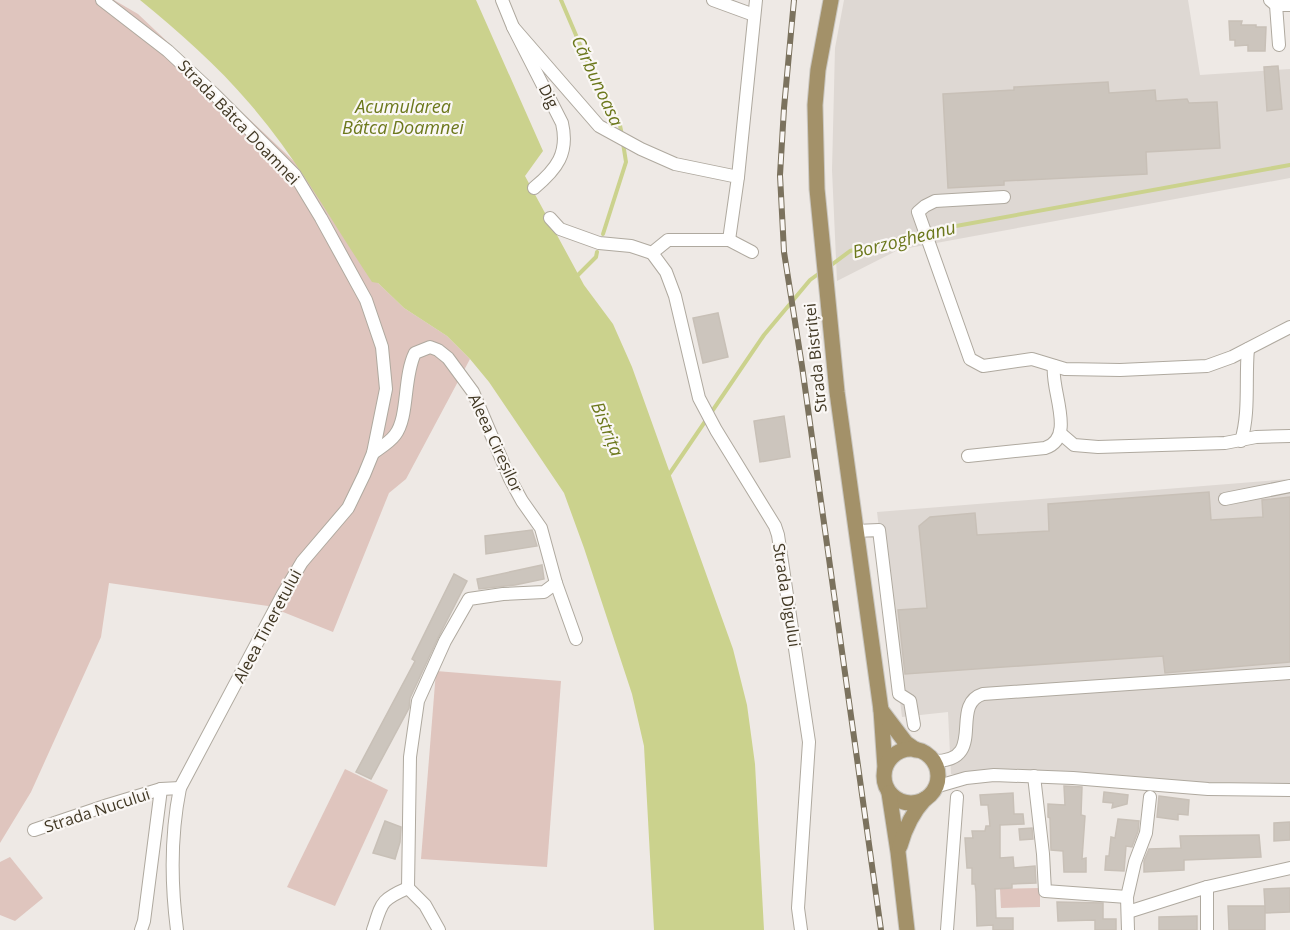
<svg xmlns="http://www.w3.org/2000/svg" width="1290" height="930" font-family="'Open Sans',sans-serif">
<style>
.built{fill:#ded8d3}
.green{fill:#dfc5be}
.water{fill:#cbd28d}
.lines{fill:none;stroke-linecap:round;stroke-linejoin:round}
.stream{stroke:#cbd28d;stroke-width:4}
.building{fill:#ccc5bd;stroke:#c8c0b7;stroke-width:1.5}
.minor-casing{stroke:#afa99f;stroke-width:14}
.major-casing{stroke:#cac7c1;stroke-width:17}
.minor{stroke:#fff;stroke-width:12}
.major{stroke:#a39169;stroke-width:15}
.rail-casing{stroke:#7b725e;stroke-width:6}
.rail{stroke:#faf7f5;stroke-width:4;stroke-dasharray:11;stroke-linecap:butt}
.labels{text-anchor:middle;stroke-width:4.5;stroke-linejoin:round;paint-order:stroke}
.street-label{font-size:16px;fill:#403723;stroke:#faf7f5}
.water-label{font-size:18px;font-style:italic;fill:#6c781c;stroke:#faf7f5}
</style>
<rect width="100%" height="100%" fill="#eee9e5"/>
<g class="built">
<polygon points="844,0 1188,0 1200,75 1290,69 1290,178 898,250 837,281 832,170 835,48"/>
<polygon points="1290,479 1290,791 1195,790 951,774 948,712 902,717 877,512"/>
</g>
<g class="green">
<polygon points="0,0 114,0 138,14 300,167 378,283 404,308 447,336 470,359 406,479 389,493 333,632 268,606 109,583 101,637 31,792 0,843"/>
<polygon points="436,671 561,681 547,867 421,859"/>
<polygon points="345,769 388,790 335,906 287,887"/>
<polygon points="10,857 43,898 15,921 0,915 0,862"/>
<polygon points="1040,888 1040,907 1001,908 1000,889"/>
</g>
<path class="water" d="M140 0H476L543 151 525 176 584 285 613 324 632 367 733 649 747 705 755 764 764 930H654L644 746 632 694 584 548 564 493 489 382 470 359 447 336 404 308 378 283 372 282C332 222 297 158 250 104 217 65 179 32 140 0Z"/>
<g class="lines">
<g class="stream">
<polyline points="561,0 590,68 619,121 622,135"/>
<polyline points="603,234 626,162 623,143"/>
<polyline points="830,266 850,251 945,228 1290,165"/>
<polyline points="575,278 596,257 597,252"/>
<polyline points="668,476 764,335 810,280 821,272"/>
</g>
</g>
<g class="building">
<polygon points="1229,21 1242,21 1241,25 1256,25 1256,27 1266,27 1265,51 1248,51 1248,45 1235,46 1235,40 1230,40"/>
<polygon points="1278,66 1282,109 1267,111 1264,67"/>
<polygon points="1108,82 1109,93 1155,90 1156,101 1187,99 1189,103 1217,102 1220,148 1146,152 1147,174 1004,181 1004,185 948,188 943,94 1014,90 1014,87"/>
<polygon points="718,313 728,357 703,363 693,318"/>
<polygon points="784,416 790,457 760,462 754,421"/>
<polygon points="1209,492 1211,520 1263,517 1262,500 1290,497 1290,662 1165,673 1163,656 905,674 898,610 927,608 919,526 930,517 975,513 977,535 1049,531 1048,504"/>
<polygon points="532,530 537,546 486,554 485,536"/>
<polygon points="542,565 544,579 515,585 479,589 477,579"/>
<polygon points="454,574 467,581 438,638 410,698 409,708 371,779 356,772 415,661 412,659"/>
<polygon points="1064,786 1082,787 1081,815 1085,816 1082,859 1086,858 1086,872 1064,872 1063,851 1051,850 1050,818 1048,817 1048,804 1065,805"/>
<polygon points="1104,792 1128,795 1127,804 1112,808 1113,803 1103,802"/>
<polygon points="1013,793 1014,814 1023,814 1024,824 1000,825 1000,858 1013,857 1014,868 1035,866 1036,883 1012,884 1012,888 995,889 996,918 1013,918 1013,930 993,930 993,925 977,926 976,892 975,884 972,884 972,868 967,868 965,838 973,838 972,831 985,831 986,826 990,826 988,805 981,805 980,795"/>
<polygon points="1159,796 1189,800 1188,815 1178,814 1178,820 1157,817"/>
<polygon points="1118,819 1139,821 1138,831 1132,847 1126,846 1124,871 1105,870 1106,856 1109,856 1111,837 1115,838"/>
<polygon points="385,821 401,827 400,842 395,859 373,853"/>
<polygon points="1290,822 1290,840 1274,841 1274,823"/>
<polygon points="1032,828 1033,839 1020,840 1019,829"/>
<polygon points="1259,835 1261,857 1184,860 1184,870 1144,872 1144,861 1149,849 1181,848 1180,836"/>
<polygon points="1290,888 1290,912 1265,913 1265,906 1265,930 1229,930 1228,906 1265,906 1264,889"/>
<polygon points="1057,902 1103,903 1103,919 1116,919 1116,930 1095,930 1095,920 1058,921"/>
<polygon points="1197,916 1197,930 1159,930 1159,917"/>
</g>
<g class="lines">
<g class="minor-casing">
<g id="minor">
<path d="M102 0 168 51 213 93 295 175 321 218 366 300 382 347 386 389 373 453 364 475 348 508 302 562 283 594 180 788C171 833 171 884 177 930"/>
<path d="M502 0 513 27 562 123C569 153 557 169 534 188"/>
<polyline points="713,0 754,15"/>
<polyline points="1270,0 1276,5 1279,45"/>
<polyline points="1276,5 1290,5"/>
<polyline points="513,27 599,126 641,149 675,164 738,177 729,240"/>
<polyline points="738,177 756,0"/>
<polyline points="1004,197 935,201 925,206 918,212 970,359 983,366 1032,359 1065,369 1120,370 1207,366 1232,357 1290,327"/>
<polyline points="550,218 560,229 599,243 631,246 652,253 668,240 729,240 752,252"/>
<polyline points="652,253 666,272 675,296 699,398 716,430 775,526 778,535 809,742 798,908 801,930"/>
<polyline points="1060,433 1074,445 1098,447 1225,443 1256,437 1290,436"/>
<path d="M1241 441C1250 412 1245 379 1248 349"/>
<path d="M373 453C380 448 390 442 395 435 409 417 403 377 415 353L430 347 438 350 448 358 473 392 510 479 522 501 541 528 556 583 576 639"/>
<path d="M968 456 1045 448C1077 438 1050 389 1054 366"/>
<polyline points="1225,499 1290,486"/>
<polyline points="856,531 879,530 899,694 910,701 914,725"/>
<path d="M933 761C989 762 948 705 983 694L1290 673"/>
<polyline points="1034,776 1043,854 1045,891 1127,897"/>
<polyline points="935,787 966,778 994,775 1073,778 1208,789 1290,790"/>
<polyline points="34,830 108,805 161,789"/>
<polyline points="408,888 410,757 418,701 445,641 469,599 503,594 544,592 556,583"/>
<polyline points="1128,912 1207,887 1290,868"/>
<polyline points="141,930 144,921 161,789 180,788"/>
<path d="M373 930C382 903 380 900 408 888L425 905 439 930"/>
<polyline points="947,930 957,797"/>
<polyline points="1128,930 1127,897 1135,862 1146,833 1150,797"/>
<polyline points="1207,930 1207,887"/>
</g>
</g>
<g class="major-casing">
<g id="major">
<polyline points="831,0 818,70 815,105 817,189 837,392 881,710 885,768"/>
<polyline points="881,710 906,743 916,750"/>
<circle cx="911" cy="776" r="27"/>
<polyline points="889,793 898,852 907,930"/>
<path d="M900 846C905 828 912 813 925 799"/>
</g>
</g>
<use href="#minor" class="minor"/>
<use href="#major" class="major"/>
<g class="rail-casing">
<polyline id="rail" points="794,0 784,108 780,175 784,252 802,366 881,930"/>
</g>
<use href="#rail" class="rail"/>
</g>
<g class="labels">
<g class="street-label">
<text transform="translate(549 96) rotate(64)" y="6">Dig</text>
<text transform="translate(239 122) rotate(46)" y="6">Strada Bâtca Doamnei</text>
<text transform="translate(815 358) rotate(-96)" y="6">Strada Bistriței</text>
<text transform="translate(496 443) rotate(65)" y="6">Aleea Cireșilor</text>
<text transform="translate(787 595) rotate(81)" y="6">Strada Digului</text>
<text transform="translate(267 626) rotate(-62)" y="6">Aleea Tineretului</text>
<text transform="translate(97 810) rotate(-18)" y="6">Strada Nucului</text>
</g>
<g class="water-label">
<text transform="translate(597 81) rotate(65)" y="6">Cărbunoasa</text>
<text x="403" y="113">Acumularea<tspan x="403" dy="21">Bâtca Doamnei</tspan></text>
<text transform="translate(904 240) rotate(-14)" y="6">Borzogheanu</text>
<text transform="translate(607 429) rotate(68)" y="6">Bistrița</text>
</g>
</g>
</svg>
